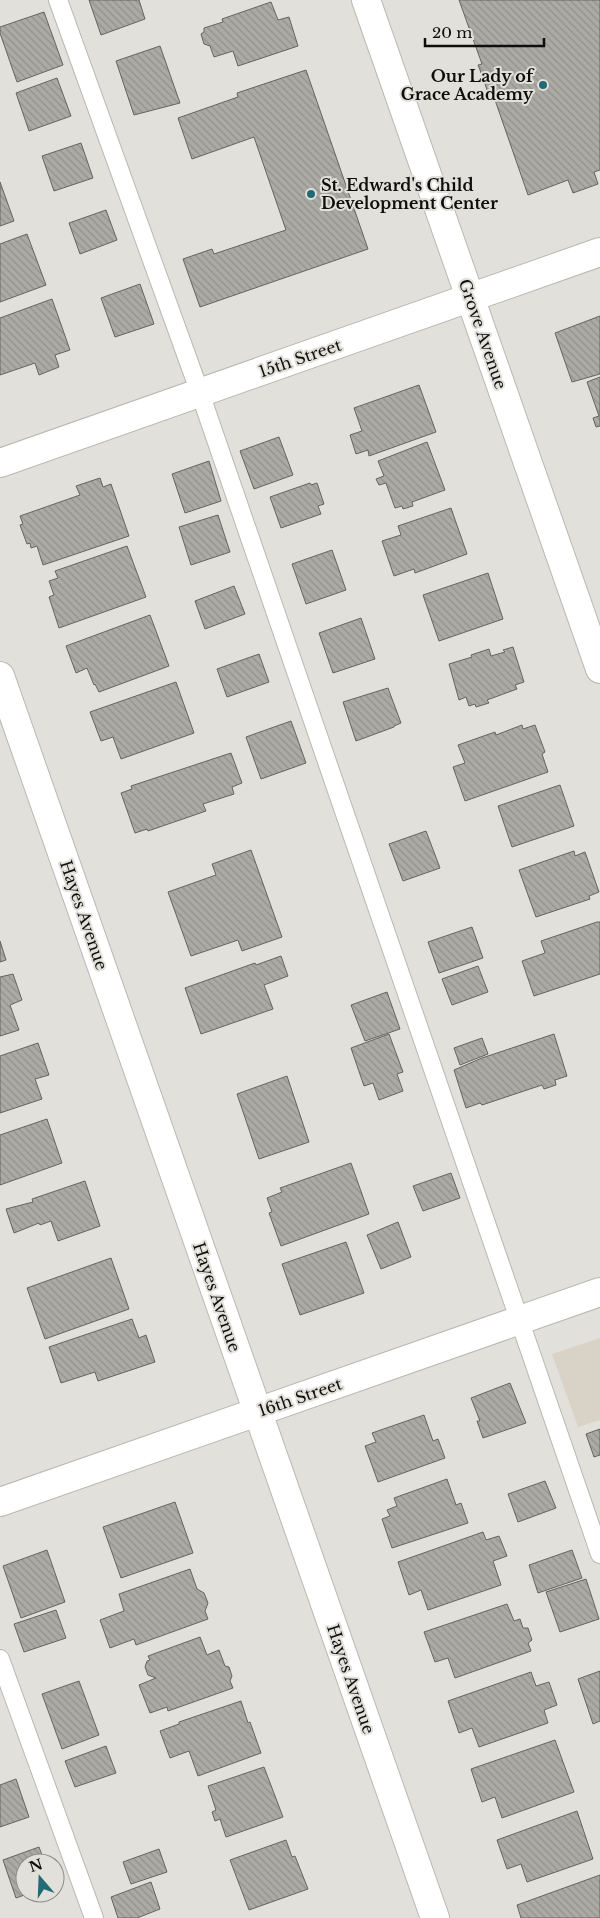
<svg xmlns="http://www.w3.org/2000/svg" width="600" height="1918" font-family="'Libre Baskerville',serif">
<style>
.built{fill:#d8d3c6}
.building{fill:url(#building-back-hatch);stroke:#66645f}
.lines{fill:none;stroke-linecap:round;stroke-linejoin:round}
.service-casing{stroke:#bab8b2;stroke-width:20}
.minor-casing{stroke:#bab8b2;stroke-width:30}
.tertiary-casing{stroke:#bab8b2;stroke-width:30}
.service{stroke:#fff;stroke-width:18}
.minor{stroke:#fff;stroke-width:28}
.tertiary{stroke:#fff;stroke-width:28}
.poi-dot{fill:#226b76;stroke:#e2e0da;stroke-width:2}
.labels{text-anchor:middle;stroke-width:4;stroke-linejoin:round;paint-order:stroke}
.poi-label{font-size:16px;font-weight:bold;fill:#0e0e0c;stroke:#e2e0da;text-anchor:end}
.street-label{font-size:16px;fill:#0e0e0c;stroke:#e2e0da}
</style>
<defs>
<pattern id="building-back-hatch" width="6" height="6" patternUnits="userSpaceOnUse" patternTransform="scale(1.25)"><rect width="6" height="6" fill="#acaaa5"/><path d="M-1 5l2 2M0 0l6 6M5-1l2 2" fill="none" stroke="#93918d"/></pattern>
</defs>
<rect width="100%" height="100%" fill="#e2e0da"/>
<polygon class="built" points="600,1338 600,1420 578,1427 552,1354"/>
<g class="building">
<polygon points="89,0 139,0 145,19 101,35"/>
<polygon points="459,0 600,0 600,170 594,172 598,184 573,193 568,180 528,195 495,100 491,101 480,70 478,65 482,64"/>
<polygon points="271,2 278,20 289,17 298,46 238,66 233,51 214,57 210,46 204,44 201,34 204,32 204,28 223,22 222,19"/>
<polygon points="44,12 63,65 17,82 0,33 0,27"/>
<polygon points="160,46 180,103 134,115 116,61"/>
<polygon points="306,70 368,249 200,307 183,259 212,249 214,254 286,230 254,137 192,159 178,118 238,97 237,93"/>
<polygon points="57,78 71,116 29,131 16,93"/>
<polygon points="81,143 93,178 54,191 42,156"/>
<polygon points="0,182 14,221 0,226"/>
<polygon points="106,210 117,240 80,254 69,223"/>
<polygon points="27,234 46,285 0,302 0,244"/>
<polygon points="140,284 154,324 115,337 101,298"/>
<polygon points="52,299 70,350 55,355 59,367 39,375 35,363 0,375 0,318"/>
<polygon points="600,316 600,374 572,382 555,333"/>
<polygon points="600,377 600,426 596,427 593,418 599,416 587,382"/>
<polygon points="419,385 436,432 369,456 368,450 356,454 350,435 362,431 354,408"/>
<polygon points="279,437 293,475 254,489 240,451"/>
<polygon points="427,442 445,490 412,502 413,506 403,509 402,506 395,508 386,483 379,485 376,479 384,476 378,461"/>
<polygon points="209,461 221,501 185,513 172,474"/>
<polygon points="100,478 103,487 111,484 129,536 43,565 37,546 31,548 30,543 27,544 20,525 23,524 20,516 80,495 76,486"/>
<polygon points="310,483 311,485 317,483 324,504 318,506 321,514 281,528 270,497"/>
<polygon points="451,508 467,554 415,573 414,569 394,576 382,541 401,535 398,526"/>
<polygon points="218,515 230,552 191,565 179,527"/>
<polygon points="127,546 146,597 59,628 49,597 54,595 49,581 58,578 55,571"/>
<polygon points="332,550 346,590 306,604 292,564"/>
<polygon points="488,573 503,619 439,641 423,595"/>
<polygon points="234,586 245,614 205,629 195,601"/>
<polygon points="150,615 169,666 99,692 95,684 94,685 87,668 76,673 66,646"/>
<polygon points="361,618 375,659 333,673 319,633"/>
<polygon points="513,647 524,682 515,685 517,689 487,700 489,703 476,707 475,704 469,706 466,697 459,700 449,664 472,657 471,655 489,649 491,656 505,652 503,650"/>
<polygon points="259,654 269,682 227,697 217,669"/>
<polygon points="176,682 194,733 121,759 113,737 101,741 90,712"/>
<polygon points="388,688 401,723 394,726 394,727 356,741 343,702"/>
<polygon points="291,721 306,763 261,779 246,737"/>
<polygon points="522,725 523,729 535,725 545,752 542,754 548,772 465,801 453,767 465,763 458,745 495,732 496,735"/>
<polygon points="231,753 242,783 232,787 234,794 203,804 206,811 148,831 147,829 135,833 121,793 132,789 131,786"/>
<polygon points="560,785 574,826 512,847 498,806"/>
<polygon points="426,831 440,868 403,881 389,844"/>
<polygon points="251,850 282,937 242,951 238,940 191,956 168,892 216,875 212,864"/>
<polygon points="574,851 575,856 585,852 599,892 589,896 590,899 536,917 519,870"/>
<polygon points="597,922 600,922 600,974 534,996 522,961 545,953 541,941"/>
<polygon points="472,927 483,958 439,973 428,942"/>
<polygon points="0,941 6,960 0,962"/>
<polygon points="281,956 288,976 264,985 273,1009 201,1034 185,988 255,963 256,965"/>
<polygon points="478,966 488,992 452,1005 442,979"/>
<polygon points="13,974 22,1000 10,1005 19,1030 0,1036 0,977"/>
<polygon points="387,992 400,1029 365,1041 351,1005"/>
<polygon points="389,1034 403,1072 397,1074 403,1091 379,1100 373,1083 364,1086 351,1048"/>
<polygon points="554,1034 567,1076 555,1080 556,1085 544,1089 542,1085 482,1105 480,1103 466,1108 454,1070 482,1058"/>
<polygon points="482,1038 488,1054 460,1065 454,1048"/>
<polygon points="38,1043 49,1075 35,1079 42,1099 0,1113 0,1056"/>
<polygon points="287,1076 309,1142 259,1159 237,1094"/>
<polygon points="47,1119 62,1163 0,1185 0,1135"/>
<polygon points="351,1163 369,1214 281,1246 269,1213 272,1212 267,1198 282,1192 280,1188"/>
<polygon points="451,1173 460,1198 423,1211 413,1186"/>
<polygon points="85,1181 100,1226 58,1241 51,1221 40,1225 39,1223 14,1233 6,1209 33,1202 32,1199"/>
<polygon points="398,1222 411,1257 381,1269 367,1235"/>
<polygon points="346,1242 364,1293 300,1315 282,1264"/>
<polygon points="111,1258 129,1309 45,1339 27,1288"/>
<polygon points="132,1319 139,1338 146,1335 155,1362 98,1381 95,1372 61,1383 49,1347"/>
<polygon points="510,1383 526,1423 483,1438 477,1421 480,1421 471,1398"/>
<polygon points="424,1415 433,1441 438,1439 445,1458 378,1482 365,1446 376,1442 372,1433"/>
<polygon points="600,1429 600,1455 594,1457 586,1434"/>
<polygon points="447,1479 456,1505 461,1503 468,1523 392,1548 382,1519 390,1516 387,1510 397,1506 394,1498"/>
<polygon points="545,1481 556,1508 518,1522 508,1494"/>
<polygon points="175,1502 193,1553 121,1578 103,1527"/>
<polygon points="483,1532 486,1540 499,1536 507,1556 493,1561 501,1585 428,1610 421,1590 409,1595 398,1562"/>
<polygon points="47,1550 65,1602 21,1618 3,1566"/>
<polygon points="572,1550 582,1578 538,1593 529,1565"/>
<polygon points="190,1569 197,1589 204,1593 208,1603 205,1611 208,1619 136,1645 134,1639 110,1648 100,1620 124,1611 119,1594"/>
<polygon points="586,1579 599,1619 560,1632 546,1592"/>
<polygon points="507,1604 514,1621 520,1619 523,1628 528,1628 532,1640 528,1643 531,1651 455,1678 448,1658 435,1662 424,1632"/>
<polygon points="56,1610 66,1638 24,1652 14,1624"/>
<polygon points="200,1637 207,1655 219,1650 225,1666 229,1667 232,1676 230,1681 233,1688 168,1711 167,1707 150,1713 139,1685 156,1678 148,1675 145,1667 147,1661 150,1660 148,1656"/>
<polygon points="600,1671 600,1721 593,1724 578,1679"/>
<polygon points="531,1672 536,1686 549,1682 557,1705 544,1710 548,1723 479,1747 472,1728 459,1733 448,1701"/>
<polygon points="79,1681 99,1735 62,1749 42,1694"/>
<polygon points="241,1701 248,1723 250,1722 261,1753 198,1776 189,1751 170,1758 160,1731 179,1724 179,1722"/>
<polygon points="555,1740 574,1792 502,1818 495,1797 482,1802 471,1769"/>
<polygon points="106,1746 116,1773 75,1787 65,1761"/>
<polygon points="264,1767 283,1817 226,1837 220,1819 215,1821 212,1812 216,1810 208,1786"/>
<polygon points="16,1779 29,1817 0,1827 0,1785"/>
<polygon points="577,1811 593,1859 527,1882 521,1864 507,1869 497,1840"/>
<polygon points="286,1840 292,1857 295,1856 308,1889 249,1910 230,1860"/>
<polygon points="39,1847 45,1863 25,1863 25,1893 30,1893 16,1898 3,1860"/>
<polygon points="159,1849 167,1872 131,1884 123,1862"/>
<polygon points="600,1875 600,1918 521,1918 517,1905"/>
<polygon points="151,1882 160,1909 137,1918 118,1918 111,1897"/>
</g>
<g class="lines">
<g class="service-casing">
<g id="service">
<polyline points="58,0 200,393 600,1554"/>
<polyline points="0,1659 94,1918"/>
</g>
</g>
<g class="minor-casing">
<g id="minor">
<polyline points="366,0 600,669"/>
<polyline points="0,463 600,252"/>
<polyline points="0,676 435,1918"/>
</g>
</g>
<g class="tertiary-casing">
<polyline id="tertiary" points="0,1502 600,1292"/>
</g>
<use href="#service" class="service"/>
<use href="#minor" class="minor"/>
<use href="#tertiary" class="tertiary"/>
</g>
<g class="poi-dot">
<circle cx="543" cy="85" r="5"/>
<circle cx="311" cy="194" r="5"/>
</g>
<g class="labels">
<g class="poi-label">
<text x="533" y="82">Our Lady of<tspan x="533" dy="18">Grace Academy</tspan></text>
<text x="321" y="191" text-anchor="start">St. Edward's Child<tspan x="321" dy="18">Development Center</tspan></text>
</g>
<g class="street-label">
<text transform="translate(483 334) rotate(71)" y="6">Grove Avenue</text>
<text transform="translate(300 358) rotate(-19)" y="6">15th Street</text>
<text transform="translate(84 915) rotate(71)" y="6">Hayes Avenue</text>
<text transform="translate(217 1297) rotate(71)" y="6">Hayes Avenue</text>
<text transform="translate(300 1397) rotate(-19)" y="6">16th Street</text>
<text transform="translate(351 1679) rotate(71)" y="6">Hayes Avenue</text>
</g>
</g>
<g transform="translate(40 1878) rotate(341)"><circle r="24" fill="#e2e0da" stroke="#8d8c88"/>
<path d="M0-4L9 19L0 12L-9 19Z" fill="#226b76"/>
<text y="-8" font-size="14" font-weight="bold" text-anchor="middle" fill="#0e0e0c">N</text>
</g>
<path d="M425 38v8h119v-8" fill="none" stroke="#0e0e0c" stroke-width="2.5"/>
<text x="432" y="38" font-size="15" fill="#0e0e0c" stroke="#e2e0da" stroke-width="4" paint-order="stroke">20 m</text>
</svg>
